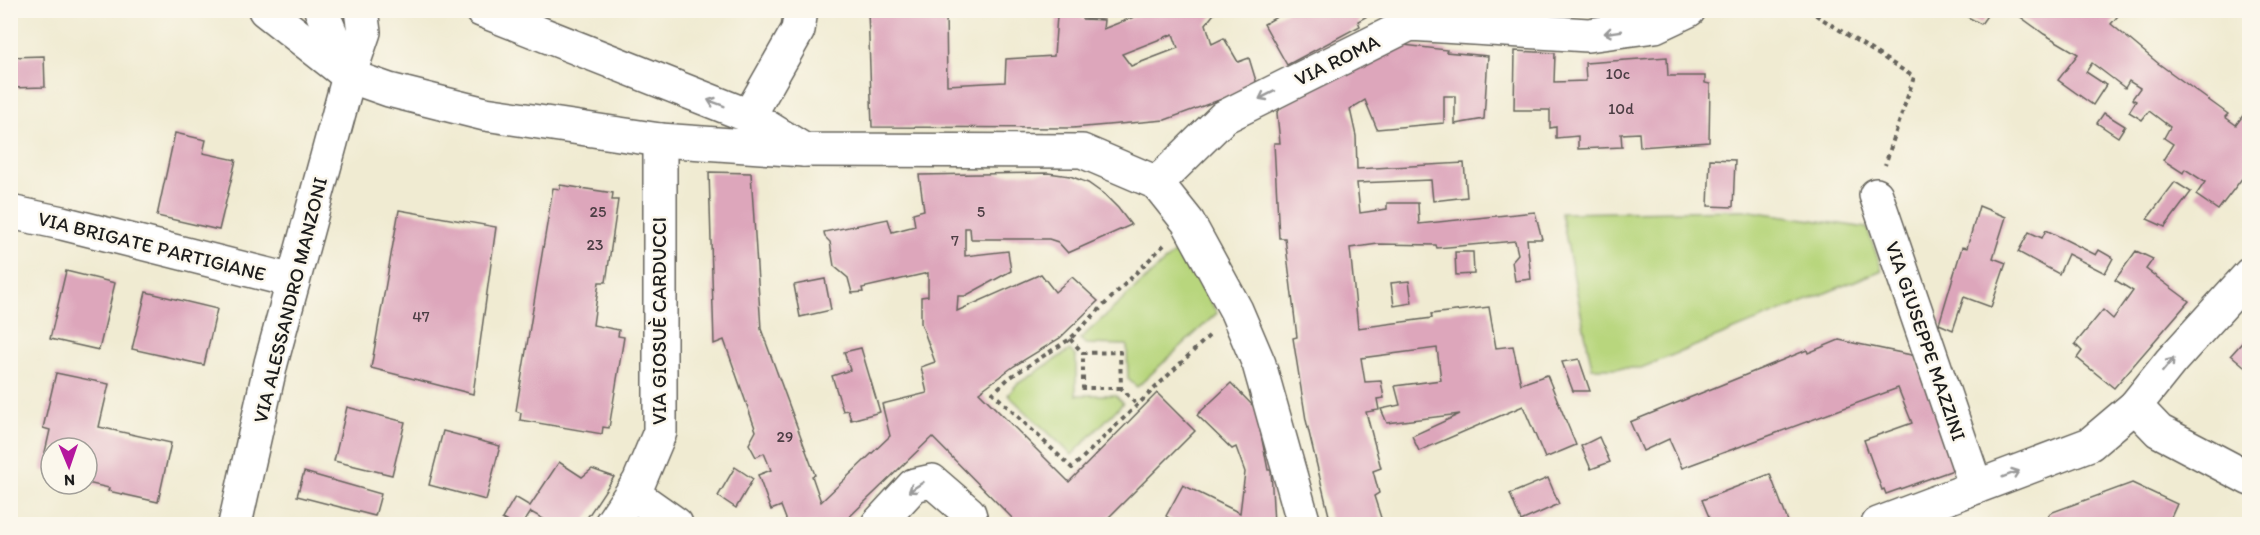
<svg xmlns="http://www.w3.org/2000/svg" width="2260" height="535" font-family="Itim,sans-serif">
<style>
.green{fill:#b8d67d;stroke:#6a794c;stroke-width:1.5}
.building{fill:#dda6bb;fill-rule:evenodd}
.lines{fill:none;stroke-linecap:round;stroke-linejoin:round}
.minor-casing{stroke:#66645c;stroke-width:36}
.major-casing{stroke:#66645c;stroke-width:36}
.path{stroke:#66645c;stroke-width:4;stroke-dasharray:4.5 4.5;stroke-linecap:butt}
.minor{stroke:#fff;stroke-width:33}
.major{stroke:#fff;stroke-width:33}
.oneway{stroke:#999}
.labels{text-anchor:middle;stroke-width:5;stroke-linejoin:round;paint-order:stroke}
.number-label{font-size:16px;fill:#4c3e44}
.street-label{font-size:20px;fill:#1c1c1c;stroke:#fbf7ec}
</style>
<rect width="100%" height="100%" fill="#fbf7ec"/>
<filter id="ink" filterUnits="userSpaceOnUse"><feTurbulence type="fractalNoise" baseFrequency=".0167" numOctaves="2"/><feDisplacementMap in="SourceGraphic" scale="12" xChannelSelector="R" yChannelSelector="G"/><feConvolveMatrix kernelMatrix="1 2 1 2 8 2 1 2 1" color-interpolation-filters="sRGB"/></filter>
<filter id="wash" filterUnits="userSpaceOnUse"><feTurbulence type="fractalNoise" baseFrequency=".008" numOctaves="4" result="noise"/><feDisplacementMap in="SourceGraphic" scale="24" xChannelSelector="R" yChannelSelector="G"/><feGaussianBlur stdDeviation="1.35" result="paint"/><feColorMatrix in="noise" values="0 0 0 0 0 0 0 0 0 0 0 0 0 0 0 0 0 1.4 0 .05"/><feComposite in="paint" operator="in"/></filter>
<g filter="url(#wash)">
<rect width="100%" height="100%" fill="#f0ebd2"/>
<g class="green">
<polygon points="1743,210 1867,228 1882,270 1641,368 1592,368 1561,213"/>
<polygon points="1176,251 1196,276 1217,313 1137,387 1128,379 1127,345 1086,344 1080,339"/>
<polygon points="1070,350 1076,357 1076,395 1115,395 1123,403 1072,455 1008,395 1017,384"/>
</g>
<g id="blocks">
<g class="building">
<path d="M868 10H946L947 85 1005 82 1006 59 1054 56 1057 16 1037 10H1083L1082 19 1104 20 1103 29 1139 15 1138 10H1217L1206 24 1212 44 1224 38 1238 62 1249 58 1256 81 1252 88 1165 120 1073 128 872 127ZM1173 34 1178 48 1131 66 1122 54Z"/>
<polygon points="1289,10 1378,10 1358,21 1360,26 1287,65 1264,24"/>
<polygon points="1553,10 1621,10 1621,11 1598,14 1553,12"/>
<polygon points="1964,10 1991,10 1981,24 1962,14"/>
<polygon points="2011,10 2123,10 2111,24 2159,64 2228,114 2225,117 2236,125 2250,106 2250,168 2218,210 2196,195 2205,182 2185,169 2183,173 2163,160 2173,144 2164,138 2170,127 2149,111 2142,120 2129,112 2136,101 2132,99 2140,88 2129,81 2125,88 2092,63 2086,72 2106,85 2093,105 2058,80 2078,54 2044,34"/>
<polygon points="1395,44 1447,50 1446,52 1488,56 1484,119 1455,124 1455,96 1444,96 1444,123 1377,129 1365,100 1350,109 1356,136 1357,169 1464,163 1467,197 1433,201 1431,180 1357,183 1360,213 1387,209 1387,203 1418,203 1419,224 1535,212 1542,239 1527,239 1531,279 1515,281 1512,261 1518,254 1515,241 1437,248 1436,245 1378,244 1350,248 1358,328 1432,318 1431,314 1489,307 1496,348 1513,346 1521,384 1547,375 1576,445 1545,458 1523,406 1419,451 1412,436 1460,414 1387,423 1381,409 1400,405 1395,386 1441,380 1437,348 1361,358 1365,382 1381,381 1384,398 1377,399 1379,410 1366,412 1381,468 1373,471 1379,493 1374,496 1383,524 1331,524 1306,420 1293,338 1297,337 1285,238 1279,238 1274,143 1280,143 1277,113 1286,101"/>
<polygon points="1515,51 1555,53 1554,82 1586,81 1585,63 1667,57 1668,76 1705,76 1705,83 1710,84 1709,142 1640,147 1639,133 1621,134 1622,147 1578,149 1578,136 1556,138 1556,127 1550,128 1550,110 1514,110"/>
<polygon points="44,56 45,87 10,88 10,57"/>
<polygon points="2104,113 2125,126 2118,137 2097,123"/>
<polygon points="175,133 206,140 203,153 236,160 219,230 157,216"/>
<polygon points="1710,159 1735,160 1733,207 1708,206"/>
<polygon points="709,172 751,173 761,329 815,475 812,476 821,502 890,436 882,404 927,393 921,367 935,362 921,323 921,297 928,296 928,273 862,288 863,292 852,293 848,278 834,266 830,242 825,237 824,232 888,219 892,232 915,226 913,213 924,210 919,175 1048,173 1070,176 1088,183 1105,195 1118,208 1131,225 1068,253 1058,242 1049,239 971,239 970,228 965,228 965,256 1008,251 1011,271 965,296 958,296 957,311 1041,274 1055,292 1072,277 1098,301 1060,338 1014,366 979,392 1069,482 1157,393 1195,431 1102,524 1018,524 932,437 842,524 788,524 781,506 771,510 758,475 771,470 764,453 756,457 749,444 756,431 724,340 714,344"/>
<polygon points="2175,182 2191,192 2165,227 2147,219"/>
<polygon points="560,185 613,193 612,200 618,200 606,282 599,282 593,325 619,330 618,336 624,337 609,428 603,427 602,434 520,420 521,413 516,411 553,188 560,189"/>
<polygon points="1979,206 2006,217 1993,258 2006,263 1991,307 1964,297 1953,330 1939,324 1962,247 1967,248"/>
<polygon points="399,210 496,227 473,394 371,368"/>
<polygon points="2046,230 2096,255 2099,250 2113,258 2105,273 2068,254 2059,274 2018,252 2029,232 2042,238"/>
<polygon points="2136,251 2153,259 2146,269 2189,301 2114,388 2077,358 2082,351 2075,344 2103,310 2113,319 2133,291 2115,280"/>
<polygon points="1455,252 1473,252 1474,274 1456,275"/>
<polygon points="66,271 115,283 99,350 50,339"/>
<polygon points="825,279 831,310 800,317 794,285"/>
<polygon points="1409,281 1412,303 1394,306 1391,283"/>
<polygon points="146,292 217,309 204,365 132,349"/>
<polygon points="2250,334 2250,371 2231,355"/>
<polygon points="1839,340 1916,356 1956,469 1886,494 1884,489 1882,490 1864,440 1912,423 1898,388 1682,468 1669,439 1643,451 1630,422 1807,350 1808,353"/>
<polygon points="861,348 880,412 851,420 848,410 843,411 832,376 850,370 844,352"/>
<polygon points="1579,359 1590,391 1573,391 1562,362"/>
<polygon points="56,373 109,384 99,427 171,443 158,502 108,491 109,488 87,483 87,448 51,448 51,472 41,470 50,430 43,428"/>
<polygon points="1231,383 1256,409 1268,470 1271,470 1274,524 1178,524 1166,516 1183,485 1240,513 1245,472 1236,447 1232,449 1197,415"/>
<polygon points="347,407 405,422 392,475 334,461"/>
<polygon points="443,431 500,446 486,500 429,485"/>
<polygon points="1599,437 1610,462 1591,469 1581,446"/>
<polygon points="559,462 582,477 592,469 614,477 583,524 552,524 531,512 523,524 511,524 502,519 515,497 530,506"/>
<polygon points="735,467 753,479 736,508 718,496"/>
<polygon points="304,472 381,494 375,516 297,496"/>
<polygon points="1770,474 1789,524 1712,524 1702,500"/>
<polygon points="1548,478 1559,504 1521,521 1510,494"/>
<polygon points="2132,483 2177,504 2168,524 2044,524 2050,513"/>
</g>
</g>
</g>
<g filter="url(#ink)">
<use href="#blocks" fill-opacity="0" stroke="#66645c" stroke-width="1.5"/>
<g class="lines">
<g class="minor-casing">
<g id="minor">
<polyline points="321,10 349,76"/>
<polyline points="481,10 749,116 804,150"/>
<polyline points="749,116 798,30 801,10"/>
<polyline points="1157,183 1224,117 1410,24 1588,35 1655,26 1689,10"/>
<polyline points="1876,195 1976,487"/>
<polyline points="10,212 62,223 293,281"/>
<polyline points="2135,406 2159,431 2250,479"/>
<polyline points="632,493 676,524"/>
<polyline points="235,524 271,363 349,76 364,32 361,10"/>
<polyline points="611,524 639,482 660,432 660,140"/>
<polyline points="878,524 914,485 932,481 969,513 972,524"/>
<polyline points="1878,524 2090,444 2135,406 2171,361 2250,274"/>
</g>
</g>
<g class="major-casing">
<polyline id="major" points="265,10 349,76 389,90 485,114 660,140 804,150 1082,151 1157,183 1188,222 1236,310 1259,364 1304,524"/>
</g>
<g class="path">
<polyline points="1808,10 1914,77 1885,165"/>
<polyline points="1164,245 1070,339 1009,378 993,393 1072,468 1212,333"/>
<polyline points="1070,339 1083,353"/>
<polyline points="1121,388 1083,388 1083,353 1120,352 1121,388 1137,405"/>
</g>
<use href="#minor" class="minor"/>
<use href="#major" class="major"/>
</g>
<defs><path id="oneway-shaft" d="M-6 0H5M1.5-3L5.5 0L1.5 3" fill="none" stroke-width="1.6" stroke-linecap="round" stroke-linejoin="round" transform="scale(1.5)"/></defs>
<g class="oneway">
<use href="#oneway-shaft" transform="translate(1613 32) rotate(172)"/>
<use href="#oneway-shaft" transform="translate(1267 95) rotate(153)"/>
<use href="#oneway-shaft" transform="translate(716 103) rotate(-159)"/>
<use href="#oneway-shaft" transform="translate(2168 365) rotate(-50)"/>
<use href="#oneway-shaft" transform="translate(2011 474) rotate(-21)"/>
<use href="#oneway-shaft" transform="translate(916 487) rotate(147)"/>
</g>
</g>
<g class="labels">
<g class="number-label">
<text x="1618" y="79">10c</text>
<text x="1621" y="114">10d</text>
<text x="598" y="217">25</text>
<text x="981" y="217">5</text>
<text x="955" y="246">7</text>
<text x="595" y="250">23</text>
<text x="421" y="322">47</text>
<text x="785" y="442">29</text>
</g>
<g class="street-label">
<text transform="translate(1337 60) rotate(-26)" y="7">VIA ROMA</text>
<text transform="translate(152 246) rotate(14)" y="7">VIA BRIGATE PARTIGIANE</text>
<text transform="translate(290 300) rotate(-76)" y="7">VIA ALESSANDRO MANZONI</text>
<text transform="translate(659 321) rotate(-90)" y="7">VIA GIOSUÈ CARDUCCI</text>
<text transform="translate(1926 341) rotate(71)" y="7">VIA GIUSEPPE MAZZINI</text>
</g>
</g>
<rect width="2260" height="535" fill="none" stroke="#fbf7ec" stroke-width="36"/>
<g transform="translate(69 466) rotate(178)"><circle r="28" fill="#fbf7ec" stroke="#a29f99" stroke-width="1.5"/>
<path d="M0-4.5L10 22L0 15L-10 22Z" fill="#b5179e"/>
<text y="-9" font-size="16" font-weight="bold" text-anchor="middle" fill="#1c1c1c">N</text>
</g>
</svg>
